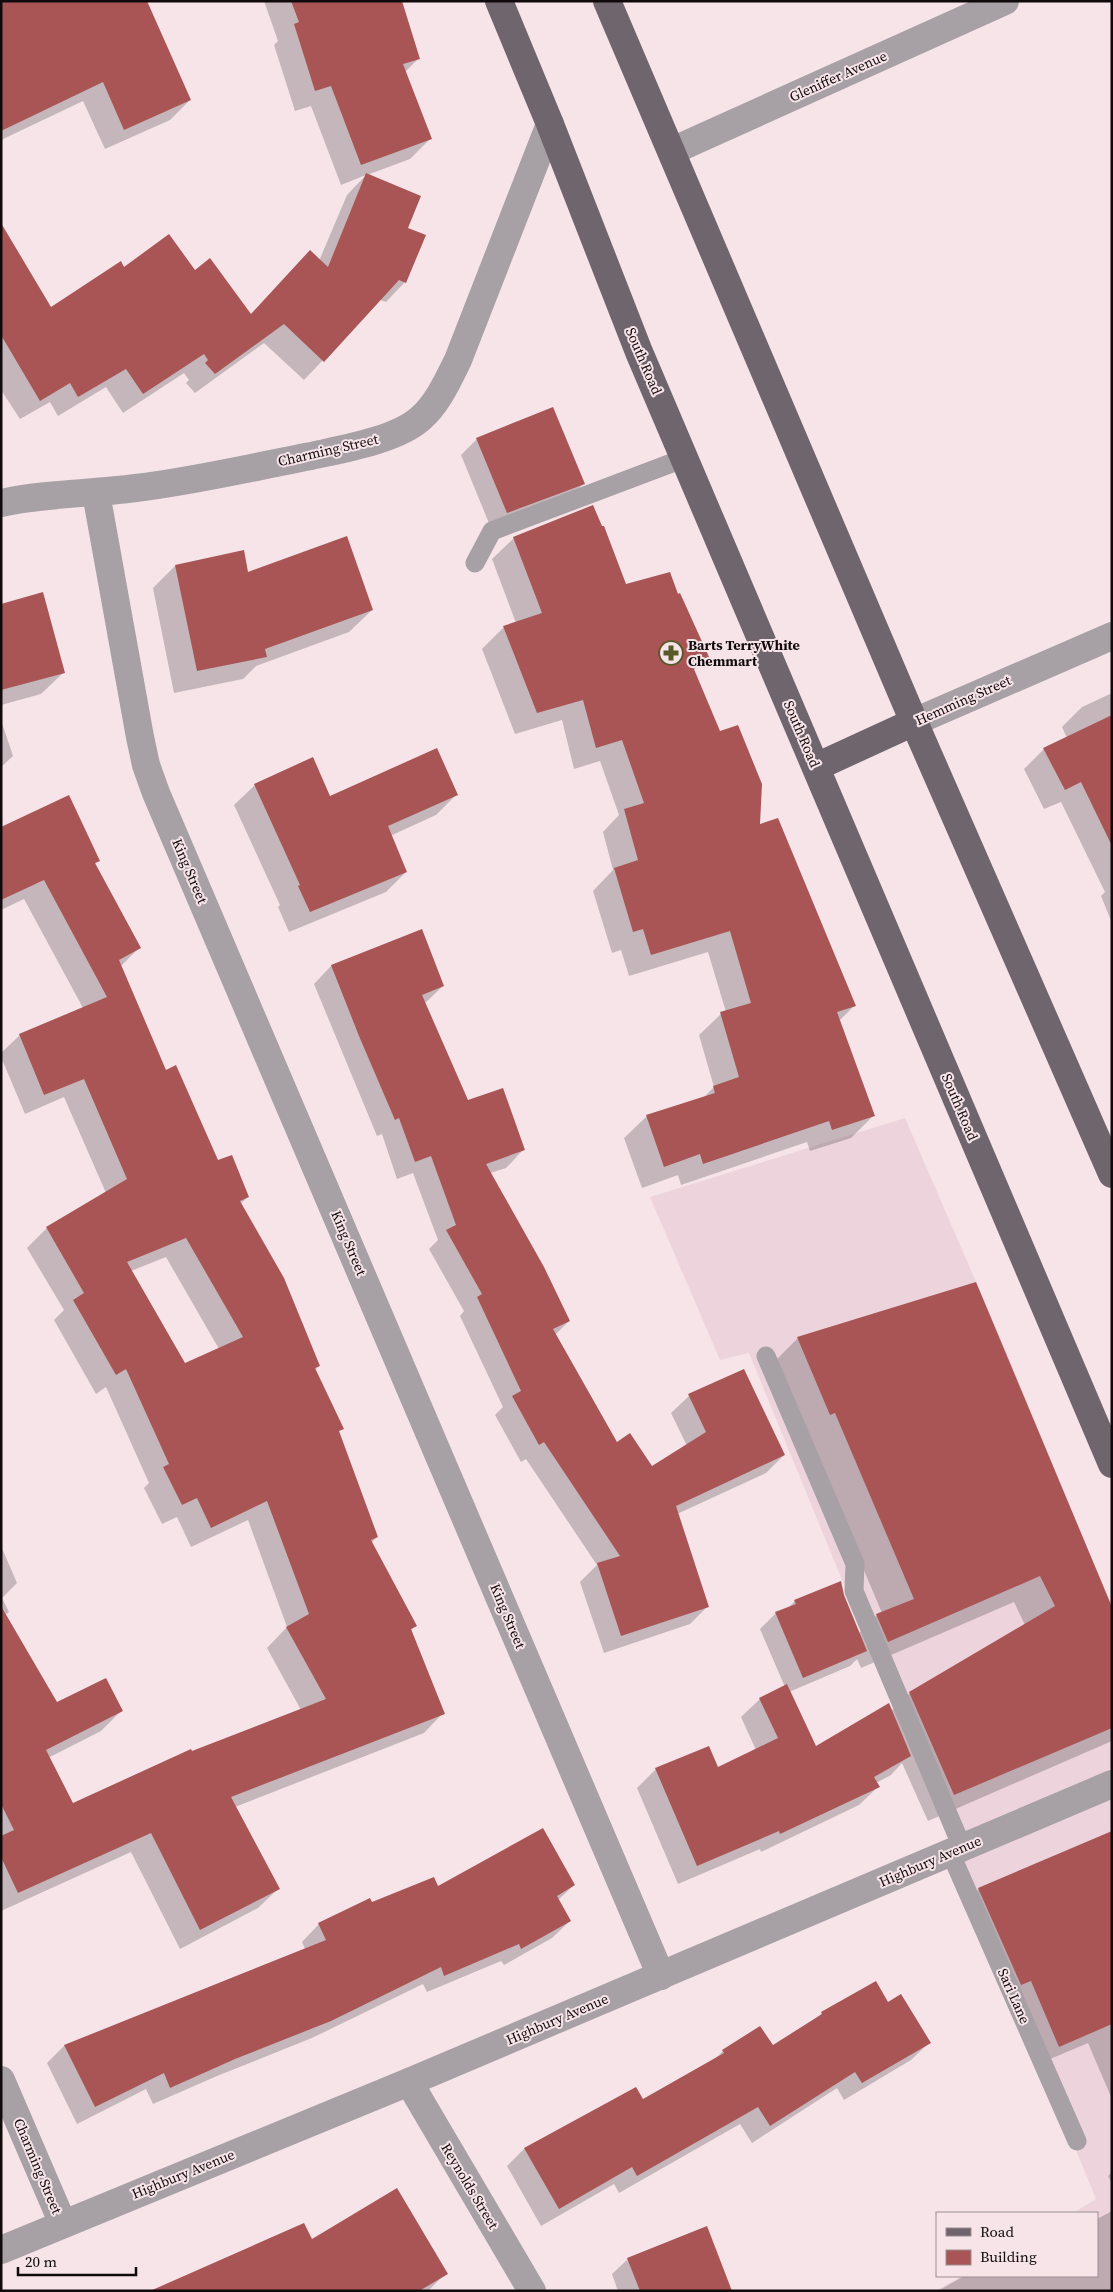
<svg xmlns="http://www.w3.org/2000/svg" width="1113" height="2292" font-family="'Source Serif 4',serif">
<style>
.built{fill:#edd4dc}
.shadow{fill:#0003;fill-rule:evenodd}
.building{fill:#a95555;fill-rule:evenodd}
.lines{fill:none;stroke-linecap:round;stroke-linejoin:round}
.lane{stroke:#a7a1a5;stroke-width:19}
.street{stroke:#a7a1a5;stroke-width:28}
.primary{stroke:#6f656c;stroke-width:28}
.labels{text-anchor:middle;stroke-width:4;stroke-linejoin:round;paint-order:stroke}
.street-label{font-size:14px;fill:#100a0c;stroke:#f6e4e9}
.poi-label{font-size:14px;font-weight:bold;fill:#100a0c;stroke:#f6e4e9;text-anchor:start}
</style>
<rect width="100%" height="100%" fill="#f6e4e9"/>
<polygon class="built" points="905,1118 1003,1344 1112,1607 1112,2291 935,2291 962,2276 1097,2276 1097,2213 1073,2213 1096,2199 749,1353 720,1360 650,1197"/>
<g class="shadow">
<polygon points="1,1 190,100 170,120 105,149 83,101 1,140"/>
<polygon points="264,1 367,1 419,58 405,72 430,139 410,159 367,175 406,229 405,282 386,302 380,300 304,380 264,343 195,393 186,383 189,380 184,373 123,413 106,387 58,416 50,402 20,419 1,390 1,227 51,308 124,268 194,271 250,315 319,261 347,195 366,175 341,185 311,106 295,111 274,45 278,41"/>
<polygon points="477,439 583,484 568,499 491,528 461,455"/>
<polygon points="514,538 625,586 678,595 707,656 693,671 759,825 855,1005 839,1021 873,1116 851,1138 810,1151 807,1142 681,1185 678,1175 642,1188 624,1138 646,1117 703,1098 714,1087 699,1035 721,1014 726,1012 708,952 629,976 621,950 612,953 593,891 613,870 603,832 619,815 600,761 574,769 562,720 515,734 482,649 503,628 516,623 492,559"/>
<polygon points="175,566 248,573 372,610 349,632 256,666 243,679 174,693 153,588"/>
<polygon points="1,605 63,673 41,694 1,705"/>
<polygon points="1112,693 1112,923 1101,896 1105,892 1061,802 1044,809 1024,769 1044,749 1067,738 1062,727 1082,707"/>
<polygon points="1,720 13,756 1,767"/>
<polygon points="255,785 329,797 456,795 436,815 390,836 406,872 386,892 289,932 278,907 280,905 234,805"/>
<path d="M1 828 98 861 94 865 140 947 120 967 165 1072 217 1162 248 1197 240 1204 319 1366 315 1370 342 1428 338 1432 377 1537 371 1543 416 1625 411 1630 443 1713 424 1733 235 1807 278 1889 258 1908 180 1949 131 1852 1 1911V1546L17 1583 2 1598 9 1612 5 1615 57 1704 121 1711 101 1731 48 1758 72 1805 191 1753 301 1710 267 1648 287 1627 248 1520 191 1547 177 1517 162 1524 144 1488 149 1483 106 1387 96 1394 54 1320 64 1310 27 1248 47 1228 106 1193 64 1097 25 1114 1 1057V1053L20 1035 83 1008 24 899 1 910ZM166 1257 219 1349 184 1365 131 1271Z"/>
<polygon points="421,931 443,986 424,1004 467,1102 523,1150 506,1168 490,1173 569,1321 555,1335 616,1444 651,1468 687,1446 671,1413 689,1396 743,1370 784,1455 766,1473 677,1514 707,1607 690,1624 604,1653 580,1582 597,1565 526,1459 521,1462 495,1415 503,1407 460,1316 464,1311 429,1249 438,1240 413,1173 397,1179 382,1134 377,1136 314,984 331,966"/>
<path d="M798 1338 1112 1629V1741L928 1821 902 1763 891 1775 876 1783 878 1787 859 1805 761 1852 760 1849 678 1884 637 1788 656 1769 717 1768 756 1750 741 1717 760 1699 785 1687 760 1629 776 1613 788 1608 795 1601 842 1596 858 1634 877 1615 882 1613 808 1438 771 1365ZM1014 1602 1025 1625 910 1693 891 1711 816 1748 789 1692 850 1666 857 1659 861 1668Z"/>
<polygon points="1112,1833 1112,2099 1088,2043 1043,2062 963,1905 979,1889"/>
<polygon points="574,1885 558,1900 570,1921 552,1938 504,1965 501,1961 427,1992 423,1984 312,2038 217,2076 153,2104 146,2089 77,2124 47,2063 64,2046 305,1949 302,1942 319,1924 371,1904 437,1888"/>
<polygon points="887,2003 929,2043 911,2060 844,2100 837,2088 752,2143 740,2124 619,2193 614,2184 541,2226 507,2166 524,2149 635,2089 642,2101 713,2061 723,2051 760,2027 773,2047 815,2020 822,2013"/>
<polygon points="1112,2172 1112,2184 1108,2176"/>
<polygon points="1112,2211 1112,2291 938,2291 964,2276 1097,2276 1097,2219"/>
<polygon points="628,2259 730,2291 618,2291 612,2274"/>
<polygon points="446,2273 428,2291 347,2291"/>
</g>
<g class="building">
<polygon points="1,1 147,1 191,100 124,130 103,82 1,131"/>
<polygon points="291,1 402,1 420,59 403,64 432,139 361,165 331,86 315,91 294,24 299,22"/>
<polygon points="366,173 421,196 408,228 426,235 406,283 399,280 324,362 284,324 215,374 205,363 208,360 204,354 143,394 126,369 78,397 70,383 40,401 1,335 1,223 51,307 121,261 124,267 169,234 195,270 210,258 251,314 310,250 328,267"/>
<polygon points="553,407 585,484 507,513 476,438"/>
<polygon points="593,505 602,526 604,526 626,584 670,572 678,594 680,593 709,657 691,662 720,731 738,725 762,784 760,824 778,818 856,1006 837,1012 875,1116 832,1130 829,1121 703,1164 700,1154 664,1167 646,1115 715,1093 713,1086 739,1077 720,1012 751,1003 730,931 651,955 643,929 633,932 614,868 638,860 624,809 644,803 622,740 596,748 583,700 537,713 503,626 542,613 513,537"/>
<polygon points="347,536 373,610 265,649 267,657 197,671 175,565 244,550 248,572"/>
<polygon points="43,592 65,673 1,690 1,604"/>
<polygon points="1112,715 1112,846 1081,782 1065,790 1043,748"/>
<polygon points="437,748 458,795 388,826 407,872 310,912 298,886 300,885 254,784 313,757 330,796"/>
<path d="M69 795 100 861 95 863 141 948 119 960 166 1070 176 1065 218 1160 232 1155 249 1197 240 1201 284 1278 320 1366 315 1368 344 1429 339 1431 378 1537 371 1540 417 1626 411 1629 445 1714 231 1797 280 1889 200 1930 151 1833 18 1893 1 1857V1836L14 1830 1 1804V1606L57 1702 106 1678 123 1711 46 1750 73 1803 191 1749 192 1751 326 1699 286 1627 309 1614 267 1501 211 1528 197 1498 182 1505 163 1467 169 1464 126 1369 116 1375 73 1300 84 1293 46 1227 127 1179 84 1079 44 1095 19 1034 107 997 44 880 1 900V827ZM186 1238 243 1337 185 1363 127 1262Z"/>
<polygon points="422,929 444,986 422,995 468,1100 503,1088 525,1150 486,1164 544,1267 570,1321 553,1329 617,1442 630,1433 652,1466 706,1432 688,1394 744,1369 785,1455 676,1506 709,1607 621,1636 597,1563 620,1556 544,1442 539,1445 512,1396 521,1391 477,1297 482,1294 446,1230 456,1225 431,1156 415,1162 399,1118 395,1120 359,1036 331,965"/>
<polygon points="976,1282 1112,1607 1112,1728 954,1795 909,1692 1055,1606 1040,1576 888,1642 876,1614 914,1599 835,1413 830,1415 797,1337"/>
<polygon points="841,1581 844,1595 867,1651 803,1678 775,1612 796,1604 794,1600"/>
<polygon points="787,1684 816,1746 889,1703 911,1756 874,1777 880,1787 780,1834 779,1831 697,1866 655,1768 709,1746 718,1767 778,1738 759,1698"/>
<polygon points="543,1828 575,1885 557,1896 571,1921 521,1949 519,1944 444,1976 441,1967 331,2021 235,2059 170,2088 164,2073 95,2107 64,2045 326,1940 318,1923 370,1898 372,1902 434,1877 438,1886"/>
<polygon points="1112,1831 1112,2024 1059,2047 1031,1981 1021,1985 978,1888"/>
<polygon points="876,1981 888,2002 901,1994 931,2043 862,2083 855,2072 770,2126 758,2107 637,2176 632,2167 559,2209 524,2148 636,2087 643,2099 724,2053 722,2050 760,2026 773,2045 822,2014 821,2012"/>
<polygon points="397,2188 448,2274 419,2291 150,2291 304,2223 312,2239"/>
<polygon points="707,2226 732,2291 640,2291 627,2258"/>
</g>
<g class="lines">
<g class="lane">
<polyline points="475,563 492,531 685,458"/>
<polyline points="766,1356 855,1564 854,1591 962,1847"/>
<polyline points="950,1852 1077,2141"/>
</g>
<g class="street">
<polyline points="672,151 1005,1"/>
<polyline points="96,493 140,737 146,765 156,793 661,1976"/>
<path d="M1 503C46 493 91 494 136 488 195 481 253 467 311 456 343 449 397 440 421 418 438 403 448 380 458 360L550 124"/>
<polyline points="914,722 1112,636"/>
<polyline points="1,2080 63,2224"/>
<polyline points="409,2082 532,2291"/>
<polyline points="1,2250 409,2082 1112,1784"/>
</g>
<g class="primary">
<polyline points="499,1 550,124 639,352 1112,1464"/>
<polyline points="607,1 914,722 1112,1174"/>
<polyline points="816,767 914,722"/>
</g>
</g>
<defs>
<g id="pharmacy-ring" transform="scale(1.25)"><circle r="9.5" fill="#f6e4e9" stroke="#555a28" stroke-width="1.5"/><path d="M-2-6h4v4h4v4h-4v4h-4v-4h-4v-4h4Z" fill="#555a28"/></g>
</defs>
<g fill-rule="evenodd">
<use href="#pharmacy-ring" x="671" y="653"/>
</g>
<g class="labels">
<g class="street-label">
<text transform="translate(838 76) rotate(-24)" y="5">Gleniffer Avenue</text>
<text transform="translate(644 361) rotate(67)" y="5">South Road</text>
<text transform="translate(328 450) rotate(-13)" y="5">Charming Street</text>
<text transform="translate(963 700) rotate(-24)" y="5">Hemming Street</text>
<text transform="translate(802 734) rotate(67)" y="5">South Road</text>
<text transform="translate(190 871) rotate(67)" y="5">King Street</text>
<text transform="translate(960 1107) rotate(67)" y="5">South Road</text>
<text transform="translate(349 1243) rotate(67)" y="5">King Street</text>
<text transform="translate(508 1616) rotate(67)" y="5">King Street</text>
<text transform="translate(930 1861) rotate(-23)" y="5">Highbury Avenue</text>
<text transform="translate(1014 1996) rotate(66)" y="5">Sari Lane</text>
<text transform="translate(557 2019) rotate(-23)" y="5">Highbury Avenue</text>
<text transform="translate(38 2166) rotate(67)" y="5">Charming Street</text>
<text transform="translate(183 2174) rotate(-22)" y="5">Highbury Avenue</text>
<text transform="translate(470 2186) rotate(59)" y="5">Reynolds Street</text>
</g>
<g class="poi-label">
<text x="688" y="650">Barts TerryWhite<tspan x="688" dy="16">Chemmart</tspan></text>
</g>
</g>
<rect width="1113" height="2292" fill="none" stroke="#100a0c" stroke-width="5"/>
<rect x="936" y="2212" width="162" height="65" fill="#f6e4e9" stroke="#9a8d91"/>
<rect x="946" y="2228" width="25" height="8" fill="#6f656c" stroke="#9a8d91"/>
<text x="980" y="2237" font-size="15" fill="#100a0c">Road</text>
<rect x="946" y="2250" width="25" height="15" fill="#a95555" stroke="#9a8d91"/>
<text x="980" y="2262" font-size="15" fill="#100a0c">Building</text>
<path d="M18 2267v8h118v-8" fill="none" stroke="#100a0c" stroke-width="2.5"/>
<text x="25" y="2267" font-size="15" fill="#100a0c" stroke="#f6e4e9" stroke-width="4" paint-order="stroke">20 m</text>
</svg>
